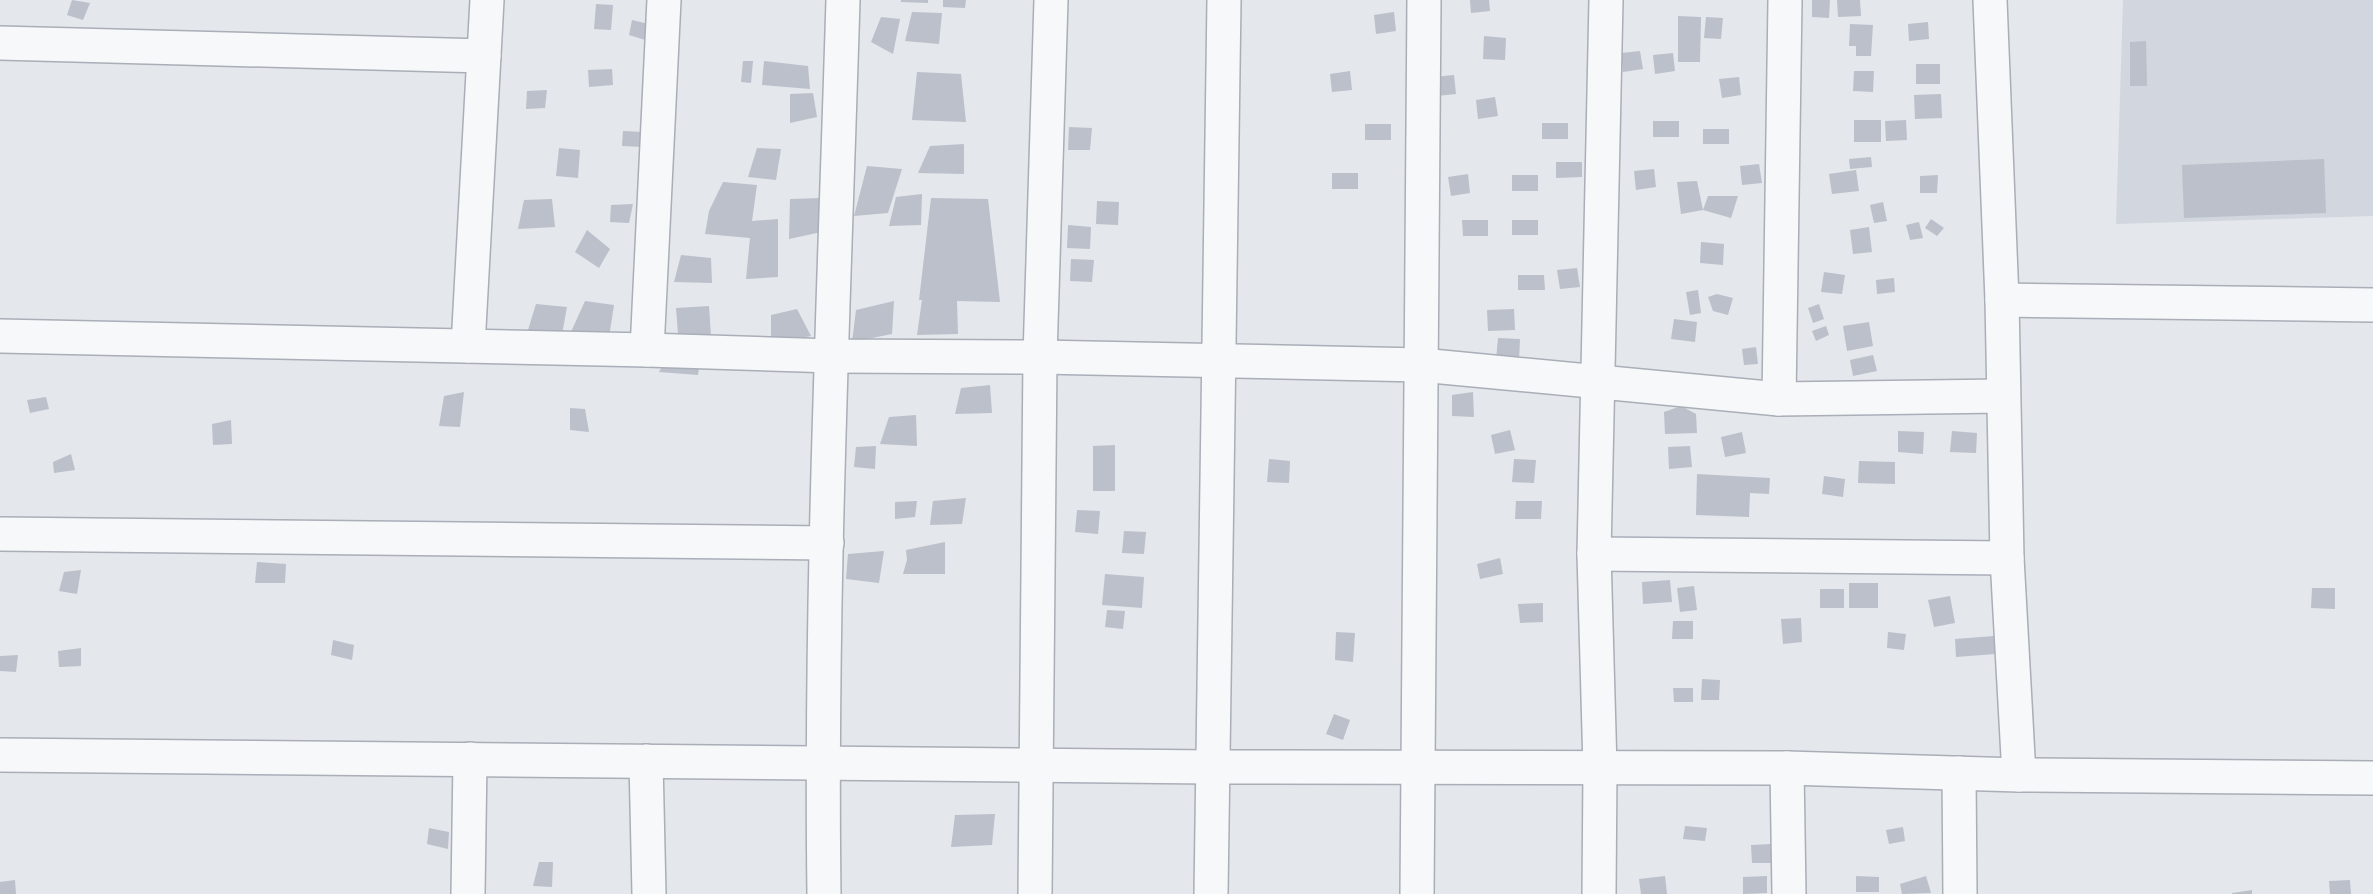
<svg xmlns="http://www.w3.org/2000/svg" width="2373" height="894" font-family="'Exo 2',sans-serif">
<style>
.built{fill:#d2d6de}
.building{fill:#bbc0ca}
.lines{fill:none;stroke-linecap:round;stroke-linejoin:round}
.minor-casing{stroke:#a9aeb7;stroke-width:36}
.minor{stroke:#f7f8fa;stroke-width:33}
</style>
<rect width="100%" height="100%" fill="#e4e7ec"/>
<polygon class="built" points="2123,0 2373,0 2373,216 2116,224"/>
<g class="building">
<polygon points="72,0 90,3 83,20 67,15"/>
<polygon points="901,0 928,0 928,3 901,2"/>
<polygon points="943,0 966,0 965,8 943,7"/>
<polygon points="1470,0 1489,0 1490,11 1471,13"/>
<polygon points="1812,0 1830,0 1829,18 1812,17"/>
<polygon points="1837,0 1860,0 1861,16 1838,17"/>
<polygon points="596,4 613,5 611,30 594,29"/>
<polygon points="912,12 942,13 939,44 905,41"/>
<polygon points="1394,12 1396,31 1376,34 1374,15"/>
<polygon points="1678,16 1701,17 1700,62 1678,62"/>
<polygon points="881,17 900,19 893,54 871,42"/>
<polygon points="1706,17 1723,18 1721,39 1704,38"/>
<polygon points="632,20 649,24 645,40 629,35"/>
<polygon points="1928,22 1929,39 1909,41 1908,24"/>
<polygon points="1850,24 1873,25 1871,56 1856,56 1856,46 1849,46"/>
<polygon points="1484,36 1506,38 1505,60 1483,59"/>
<polygon points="2146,41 2147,86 2130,86 2130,42"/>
<polygon points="1640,51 1643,69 1623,72 1621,53"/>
<polygon points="1673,53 1675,71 1655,74 1653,55"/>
<polygon points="743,61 753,61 751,83 741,82"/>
<polygon points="764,61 808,66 810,89 762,85"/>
<rect x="1916" y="64" width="24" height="20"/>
<polygon points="612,69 613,85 589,87 588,70"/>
<polygon points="1350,71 1352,90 1332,92 1330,74"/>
<polygon points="1854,71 1874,71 1873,92 1853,91"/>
<polygon points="917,72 961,74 966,122 912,120"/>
<polygon points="1454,75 1456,94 1437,96 1434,77"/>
<polygon points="1739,77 1741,95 1722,98 1719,79"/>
<polygon points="547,90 545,108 526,109 527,91"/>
<polygon points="813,93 817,117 790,123 790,94"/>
<polygon points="1941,94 1942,118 1915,119 1914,95"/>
<polygon points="1495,97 1498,116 1478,119 1476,100"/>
<rect x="1854" y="120" width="27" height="22"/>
<polygon points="1906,120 1907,140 1886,141 1885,121"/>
<rect x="1653" y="121" width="26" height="16"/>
<rect x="1542" y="123" width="26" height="16"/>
<rect x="1365" y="124" width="26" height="16"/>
<polygon points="1069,127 1092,128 1090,150 1068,150"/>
<rect x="1703" y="129" width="26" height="15"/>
<polygon points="623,131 643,132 642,147 622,146"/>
<polygon points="964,144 964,174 918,173 930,146"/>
<polygon points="559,148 580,150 578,178 556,176"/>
<polygon points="757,148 781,149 776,180 748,177"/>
<polygon points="1871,157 1872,167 1850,169 1849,159"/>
<polygon points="2324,159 2326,213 2184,218 2182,165"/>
<polygon points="1556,162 1582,162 1582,177 1556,178"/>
<polygon points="1759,164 1762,183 1742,185 1740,166"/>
<polygon points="867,166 902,169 888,213 854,216"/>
<polygon points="1654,169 1656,187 1636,190 1634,171"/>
<polygon points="1856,170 1859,191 1832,194 1829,174"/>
<rect x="1332" y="173" width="26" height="16"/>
<polygon points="1468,174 1470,193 1451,196 1448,177"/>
<rect x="1512" y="175" width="26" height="16"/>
<polygon points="1938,175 1937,193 1920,193 1920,176"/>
<polygon points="1697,181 1703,210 1681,214 1677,182"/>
<polygon points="723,182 757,185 752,221 778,219 778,277 746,279 750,238 705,234 709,211"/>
<polygon points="922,194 921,225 889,226 896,197"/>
<polygon points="1708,196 1738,196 1731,218 1703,210"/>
<polygon points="821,198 826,231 789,239 790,199"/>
<polygon points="931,198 988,199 1000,302 957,301 958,334 917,335 922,300 919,300"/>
<polygon points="552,199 555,227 518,229 524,200"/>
<polygon points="1097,201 1119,202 1118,225 1096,224"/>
<polygon points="1883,202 1887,221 1874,223 1870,205"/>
<polygon points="633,204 629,223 610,222 611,205"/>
<polygon points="1931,219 1944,228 1937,236 1925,228"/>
<polygon points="1462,220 1488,220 1488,236 1463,236"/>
<rect x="1512" y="220" width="26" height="15"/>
<polygon points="1919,222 1923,238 1910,240 1906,225"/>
<polygon points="1068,225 1091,227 1090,249 1067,248"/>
<polygon points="1869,227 1872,252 1853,254 1850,230"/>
<polygon points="587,230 610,249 599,268 575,252"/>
<polygon points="1701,242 1724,244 1723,265 1700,263"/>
<polygon points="681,255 711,258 712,283 674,282"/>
<polygon points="1071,259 1094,260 1092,282 1070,281"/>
<polygon points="1577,268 1580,287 1560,289 1557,270"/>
<polygon points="1824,272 1845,275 1842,294 1821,292"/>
<polygon points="1518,275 1544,275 1545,290 1518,290"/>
<polygon points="1894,278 1895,292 1877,294 1876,280"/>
<polygon points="1698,290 1701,313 1690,315 1686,292"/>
<polygon points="1717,294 1733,298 1728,315 1713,311 1708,297"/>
<polygon points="585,301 614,305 608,344 566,343"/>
<polygon points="894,301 892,334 852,342 856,310"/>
<polygon points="536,304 567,307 562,334 528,330"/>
<polygon points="1819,304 1824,319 1813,323 1808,308"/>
<polygon points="709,306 711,336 678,334 676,308"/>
<polygon points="797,309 811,336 771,345 771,315"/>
<polygon points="1514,309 1515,330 1488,331 1487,310"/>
<polygon points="1674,319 1697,322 1695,342 1671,339"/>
<polygon points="1869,322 1873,346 1847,351 1843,326"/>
<polygon points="1826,326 1829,335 1816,341 1812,331"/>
<polygon points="1498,338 1520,339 1519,361 1496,360"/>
<polygon points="1756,347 1758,364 1744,365 1742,349"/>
<polygon points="701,353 698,375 659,372 669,354"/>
<polygon points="1873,355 1877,371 1853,376 1850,360"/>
<polygon points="990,385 992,413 955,414 961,388"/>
<polygon points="464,392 460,427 439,426 444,396"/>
<polygon points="1473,392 1474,417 1452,416 1452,395"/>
<polygon points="46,397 49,409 30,413 27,400"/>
<polygon points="1681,406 1696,414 1697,433 1665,434 1664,412"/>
<polygon points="570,408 585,409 589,432 570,430"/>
<polygon points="916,415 917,446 880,444 889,417"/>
<polygon points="231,420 232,444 213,445 212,424"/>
<polygon points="1510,430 1515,450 1495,454 1491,435"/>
<polygon points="1898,431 1924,432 1923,454 1898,452"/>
<polygon points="1952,431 1977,433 1976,453 1950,452"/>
<polygon points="1742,432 1746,453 1725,457 1721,437"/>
<polygon points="1115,445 1115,491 1093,491 1093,446"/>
<polygon points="876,446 875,469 854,467 856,447"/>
<polygon points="1690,446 1692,467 1669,469 1668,447"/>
<polygon points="71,454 75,470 54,473 53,462"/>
<polygon points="1269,459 1290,461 1289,483 1267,482"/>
<polygon points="1514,459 1536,460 1534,483 1512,482"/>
<polygon points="1859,461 1895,462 1895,484 1858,483"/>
<polygon points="1697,474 1770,478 1769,494 1750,493 1749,517 1696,515"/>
<polygon points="1824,476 1845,479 1843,497 1822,494"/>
<polygon points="966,498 962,524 930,525 933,501"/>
<polygon points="917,501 915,517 895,519 895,502"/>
<polygon points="1516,501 1542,501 1541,519 1515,519"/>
<polygon points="1077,510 1100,511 1098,534 1075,532"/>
<polygon points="1124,531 1146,532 1144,554 1122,553"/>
<polygon points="945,542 945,574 903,574 907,560 906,550"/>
<polygon points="884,551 879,583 846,579 848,554"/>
<polygon points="1500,558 1503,574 1480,579 1477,564"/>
<polygon points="257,562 286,564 285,583 255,583"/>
<polygon points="81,570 77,594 59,591 64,572"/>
<polygon points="1105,574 1144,577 1142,608 1102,605"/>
<polygon points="1670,580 1672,602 1643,604 1642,582"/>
<rect x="1849" y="583" width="29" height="25"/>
<polygon points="1694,586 1697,610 1680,612 1677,588"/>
<polygon points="2312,588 2335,588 2335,609 2311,608"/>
<rect x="1820" y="589" width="24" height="19"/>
<polygon points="1950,596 1955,623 1934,627 1928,600"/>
<polygon points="1543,603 1543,622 1520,623 1518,604"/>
<polygon points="1107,610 1125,611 1123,629 1105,627"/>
<polygon points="1801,618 1802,642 1783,644 1781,619"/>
<polygon points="1673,621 1693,621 1693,639 1672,639"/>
<polygon points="1336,632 1355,633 1353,662 1335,660"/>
<polygon points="1888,632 1906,634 1904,650 1887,648"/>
<polygon points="1994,636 1995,654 1956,657 1955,639"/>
<polygon points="333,640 354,645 352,660 331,655"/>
<polygon points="81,648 81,666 59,667 58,651"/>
<polygon points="18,655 16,672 0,671 0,656"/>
<polygon points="1702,679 1720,680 1719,700 1701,700"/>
<polygon points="1673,688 1693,688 1693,702 1674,702"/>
<polygon points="1334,714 1350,720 1343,740 1326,734"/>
<polygon points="995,814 992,845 951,847 955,815"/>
<polygon points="1685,826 1707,828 1705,841 1683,839"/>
<polygon points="1903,827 1905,841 1889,844 1886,830"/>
<polygon points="429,828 449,832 448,849 427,844"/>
<polygon points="1771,844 1772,863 1752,863 1751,845"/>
<polygon points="539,862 553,862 552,887 533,886"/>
<polygon points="1665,876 1667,894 1641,894 1639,879"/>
<polygon points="1767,876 1767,893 1743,894 1743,877"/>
<polygon points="1856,876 1879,877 1879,892 1856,892"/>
<polygon points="1926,876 1931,893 1902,894 1900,884"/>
<polygon points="15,880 16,894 0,894 0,882"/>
<polygon points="2350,880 2351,894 2330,894 2329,881"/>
<polygon points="2252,890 2252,894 2232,894 2232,893"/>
</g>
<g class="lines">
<g class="minor-casing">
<g id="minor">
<polyline points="1990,0 2002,300 2007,558 2019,775"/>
<polyline points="0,43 484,56"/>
<polyline points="2002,300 2373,305"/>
<polyline points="0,336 647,350 833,356 1040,357 1421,365 1779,399 2002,396"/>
<polyline points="468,346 487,0"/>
<polyline points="647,350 664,0"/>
<polyline points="1779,399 1785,0"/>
<polyline points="0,534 827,543"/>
<polyline points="1594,554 2007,558"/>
<polyline points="0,755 1211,767 1787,768 2019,775 2373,778"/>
<polyline points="646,761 649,894"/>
<polyline points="1787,768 1789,894"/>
<polyline points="1959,773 1960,894"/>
<polyline points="468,894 470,759"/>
<path d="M824 894C820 596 834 298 843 0"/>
<polyline points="1035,894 1040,357 1051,0"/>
<polyline points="1211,894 1224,0"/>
<polyline points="1417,894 1424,0"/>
<polyline points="1599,894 1600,768 1594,554 1606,0"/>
</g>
</g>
<use href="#minor" class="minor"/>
</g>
</svg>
